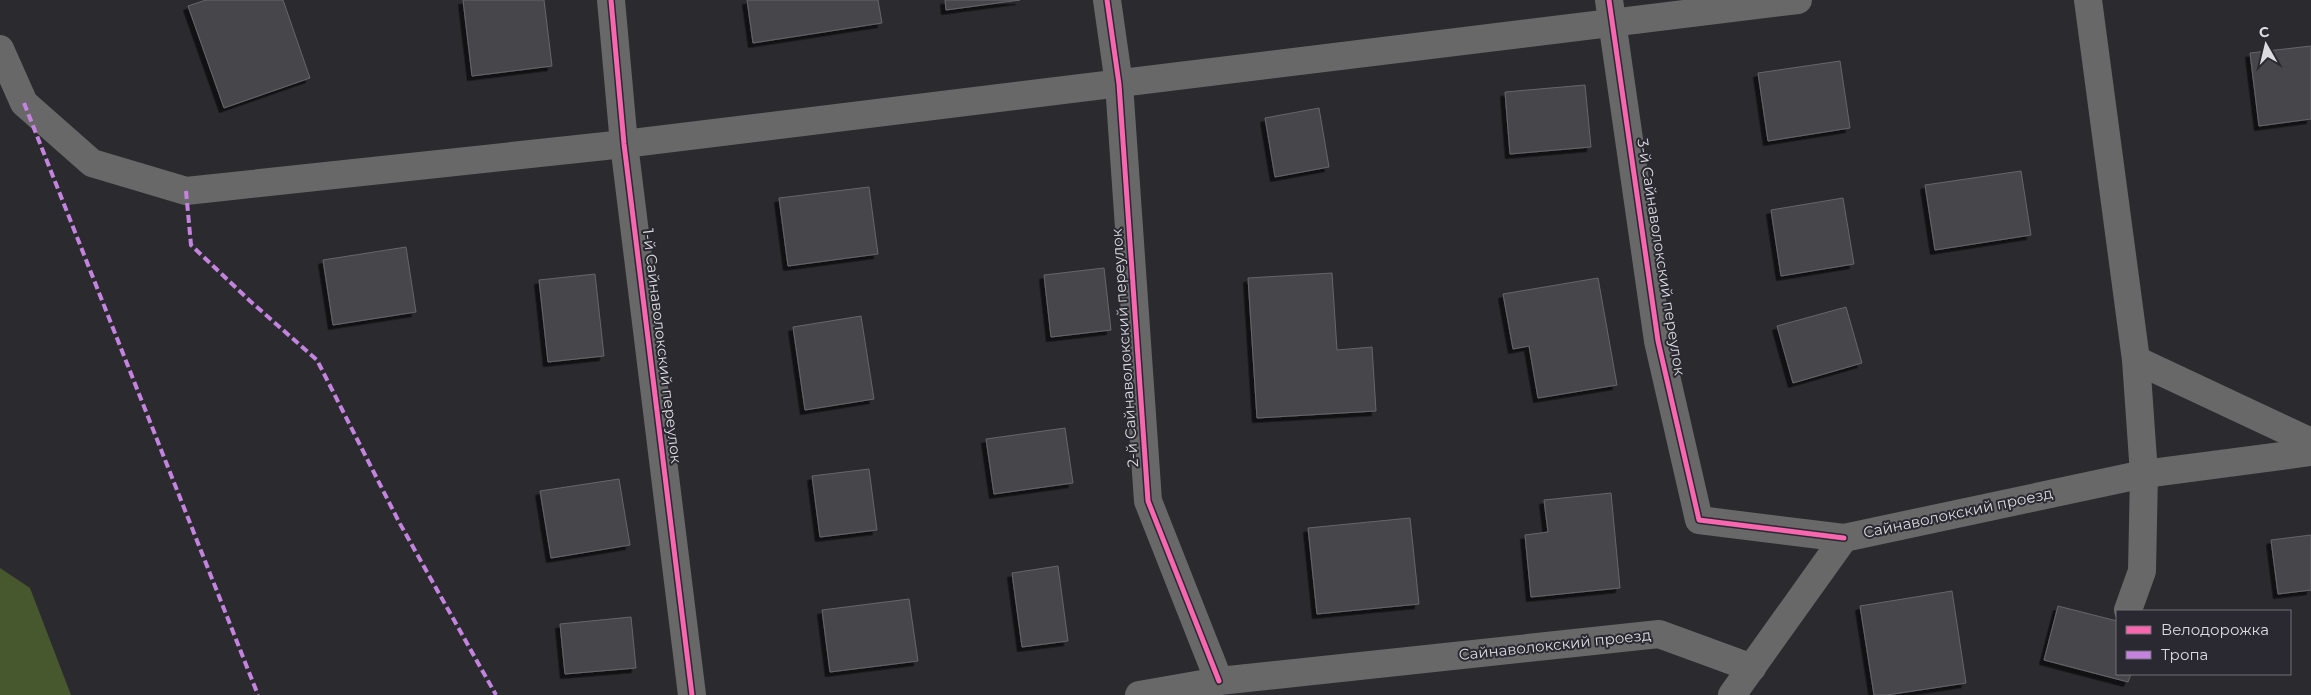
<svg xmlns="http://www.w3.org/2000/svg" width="2311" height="695" font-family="Montserrat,sans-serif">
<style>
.forest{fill:#47582e}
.building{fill:#47474b;stroke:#66666a;filter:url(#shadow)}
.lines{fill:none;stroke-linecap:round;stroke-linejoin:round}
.minor{stroke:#686868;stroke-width:28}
.quiet{stroke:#c483df;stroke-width:4;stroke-dasharray:8 4;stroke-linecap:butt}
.cycleway-casing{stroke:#2a2931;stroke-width:8}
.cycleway{stroke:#f766af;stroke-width:5}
.labels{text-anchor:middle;stroke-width:4;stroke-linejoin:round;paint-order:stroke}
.street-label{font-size:15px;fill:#dcdbe0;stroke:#2a2931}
</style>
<defs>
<filter id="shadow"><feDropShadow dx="-4.5" dy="4.5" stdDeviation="0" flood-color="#0009"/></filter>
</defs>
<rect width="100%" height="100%" fill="#2b2b2f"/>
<polygon class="forest" points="0,568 30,588 71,695 0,695"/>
<g class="building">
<polygon points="206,0 283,0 310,78 224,108 188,6"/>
<polygon points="463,0 544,0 552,66 472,76"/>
<polygon points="747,0 878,0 882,23 753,43"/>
<polygon points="945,0 1020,0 946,10"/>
<polygon points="2311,46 2311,119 2259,126 2250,53"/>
<polygon points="1840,61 1850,128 1768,141 1758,73"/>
<polygon points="1585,85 1591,147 1510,154 1505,92"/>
<polygon points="1319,108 1329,167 1275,177 1265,118"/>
<polygon points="2021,171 2031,235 1935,250 1925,185"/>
<polygon points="869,187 878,254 788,266 779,198"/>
<polygon points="1843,198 1854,264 1781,276 1771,210"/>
<polygon points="406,247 416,312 333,325 323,260"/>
<polygon points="1104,268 1111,330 1051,337 1044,275"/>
<polygon points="1332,273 1337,350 1372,347 1376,411 1257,418 1248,278"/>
<polygon points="595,274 604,356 548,362 539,280"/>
<polygon points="1598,278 1617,385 1538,398 1529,346 1513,349 1503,294"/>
<polygon points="1846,307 1862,363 1793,383 1777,326"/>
<polygon points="861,316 874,399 805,410 793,327"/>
<polygon points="1065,428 1073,483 994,494 986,439"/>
<polygon points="869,469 877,530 820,537 812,476"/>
<polygon points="619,479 630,545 551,558 540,491"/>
<polygon points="1611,493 1620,588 1531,597 1525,535 1548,532 1544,500"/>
<polygon points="1410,518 1419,604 1317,614 1308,528"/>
<polygon points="2311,535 2311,590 2278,594 2271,540"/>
<polygon points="1058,566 1068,641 1022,647 1012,573"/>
<polygon points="1952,591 1966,683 1887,695 1874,695 1860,606"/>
<polygon points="909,599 918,661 830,672 822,610"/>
<polygon points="2058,606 2117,621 2117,674 2131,674 2128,682 2044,660"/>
<polygon points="631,617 636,668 565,674 560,624"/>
</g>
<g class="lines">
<g class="minor">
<polyline points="611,0 624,144 692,695"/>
<polyline points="1107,0 1119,84 1148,501 1219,681"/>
<polyline points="1609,0 1658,341 1699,520 1844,538"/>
<polyline points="2088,0 2136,360 2144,474 2142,571 2128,610"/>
<polyline points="0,49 24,103 92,163 186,191 624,144 1798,0"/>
<polyline points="2136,360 2311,442"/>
<polyline points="1139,695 1219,681 1659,634 1752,668"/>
<polyline points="1732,695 1844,538 2144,474 2311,452"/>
</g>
<g class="quiet">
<polyline points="24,103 258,695"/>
<polyline points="186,191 191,245 250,301 317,360 399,522 496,695"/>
</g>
<g class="cycleway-casing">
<g id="cycleway">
<polyline points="611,0 624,144 692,695"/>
<polyline points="1107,0 1119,84 1148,501 1219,681"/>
<polyline points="1609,0 1658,341 1699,520 1844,538"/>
</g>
</g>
<use href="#cycleway" class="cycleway"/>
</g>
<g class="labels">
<g class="street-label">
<text transform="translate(1661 257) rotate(81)" y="5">3-й Сайнаволокский переулок</text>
<text transform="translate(662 346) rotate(83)" y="5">1-й Сайнаволокский переулок</text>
<text transform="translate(1125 348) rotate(-94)" y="5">2-й Сайнаволокский переулок</text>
<text transform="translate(1958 513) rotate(-12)" y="5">Сайнаволокский проезд</text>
<text transform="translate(1555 645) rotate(-6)" y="5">Сайнаволокский проезд</text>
</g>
</g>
<rect x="2116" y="610" width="175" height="65" fill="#2a2931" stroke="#717077"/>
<rect x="2126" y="626" width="25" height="8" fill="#f766af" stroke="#717077"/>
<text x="2161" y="635" font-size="15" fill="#dcdbe0">Велодорожка</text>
<rect x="2126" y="651" width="25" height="8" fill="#c483df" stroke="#717077"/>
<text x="2161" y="660" font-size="15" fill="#dcdbe0">Тропа</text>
<g transform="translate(2266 45) rotate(352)" stroke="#2a2931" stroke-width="4" paint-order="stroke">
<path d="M0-4L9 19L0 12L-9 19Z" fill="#dcdbe0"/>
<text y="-8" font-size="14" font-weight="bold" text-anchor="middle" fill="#dcdbe0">С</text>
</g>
</svg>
